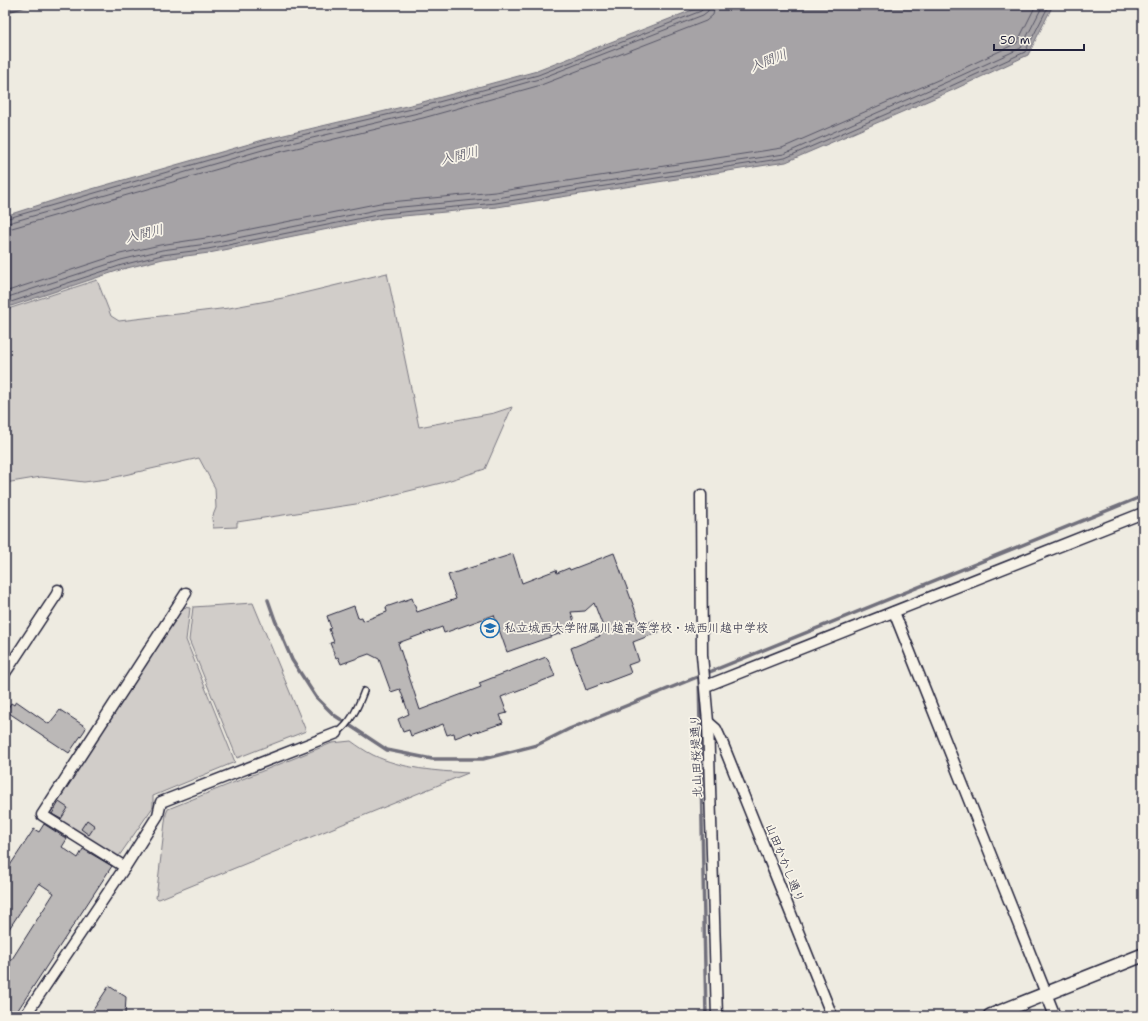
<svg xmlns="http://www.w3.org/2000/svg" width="1148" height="1021" font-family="'Shantell Sans','Klee One',sans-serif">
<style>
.green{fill:#d1cdc9;stroke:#7a7882}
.water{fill:#a6a3a6;stroke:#716f7b}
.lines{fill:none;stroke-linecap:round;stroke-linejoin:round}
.shore{stroke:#575666;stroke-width:1}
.stream{stroke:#716f7b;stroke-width:3.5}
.building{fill:#bbb8b7;stroke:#22223b}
.service-casing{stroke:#22223b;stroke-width:8}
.minor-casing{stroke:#22223b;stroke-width:13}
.tertiary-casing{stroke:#22223b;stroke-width:16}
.service{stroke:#f7f3e8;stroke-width:5}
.minor{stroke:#f7f3e8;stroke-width:10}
.tertiary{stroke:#f7f3e8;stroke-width:13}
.labels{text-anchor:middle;stroke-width:3.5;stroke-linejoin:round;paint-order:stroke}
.poi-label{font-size:12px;fill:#22223b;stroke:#f7f3e8;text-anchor:start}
.street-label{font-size:12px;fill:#22223b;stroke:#f7f3e8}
.water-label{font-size:13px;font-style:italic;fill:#504f60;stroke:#f7f3e8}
</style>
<rect width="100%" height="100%" fill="#eeebe1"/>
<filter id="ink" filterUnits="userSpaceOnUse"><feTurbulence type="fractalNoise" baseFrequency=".025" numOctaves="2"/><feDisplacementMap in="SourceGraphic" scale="8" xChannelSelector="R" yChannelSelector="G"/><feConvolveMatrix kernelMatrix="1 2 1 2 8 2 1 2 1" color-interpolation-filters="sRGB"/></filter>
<g filter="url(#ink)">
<g class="green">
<polygon points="387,273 419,427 494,413 512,407 485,469 441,483 356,504 237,522 237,527 213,528 212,518 216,508 215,488 199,458 107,479 84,482 41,477 5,483 5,310 97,280 111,316 119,321 229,308 283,298"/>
<polygon points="253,603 306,731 237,758 189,640 193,607"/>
<polygon points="183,607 190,608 186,640 235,762 153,796 153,807 119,856 113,856 51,814 50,810"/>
<path d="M351 741C358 746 365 751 373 755 402 769 436 771 468 773L159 899 156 898 166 814 168 809 332 743Z"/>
</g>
<g class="water">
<polygon points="5,5 33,5 5,13"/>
<polygon points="705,5 1053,5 1028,55 953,90 786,162 497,207 383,218 209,253 163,259 123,269 5,308 5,216 64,197 263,140 419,103 537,71"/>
</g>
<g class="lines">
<g class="shore">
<polyline points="5,219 264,144 420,107 538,75 701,11 704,8 704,5"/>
<polyline points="5,224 266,149 422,112 539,79 703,15 708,11 709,5"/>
<polyline points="5,230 267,155 423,118 541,85 706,21 713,15 715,5"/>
<polyline points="5,292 120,254 160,245 206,238 380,203 495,192 782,148 947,76 1017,43 1036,5"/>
<polyline points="5,298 121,260 162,250 207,244 381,209 496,198 784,154 949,81 1021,48 1043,5"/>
<polyline points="5,304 122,265 162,255 208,249 382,214 496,203 785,158 951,86 1025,52 1049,5"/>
</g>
<g class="stream">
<polyline points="268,600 275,620 292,660 316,697 334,715 387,750 432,759 483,759 537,745 569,729 1143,496"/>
<polyline points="699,676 706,1016"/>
</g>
</g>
<g class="building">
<polygon points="614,553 641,626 654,620 659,632 633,642 639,661 628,665 631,673 586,690 571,648 600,636 599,634 605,632 594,603 585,611 571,612 576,628 507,652 494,615 444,633 442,627 398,643 420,710 481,687 479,683 546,657 548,659 555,676 501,697 507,713 500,715 503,723 471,734 471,732 455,738 454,733 447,735 443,724 411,736 409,730 403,732 398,719 409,714 400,689 391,692 379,659 369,654 341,664 338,657 336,658 330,643 334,642 329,629 331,628 327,616 354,606 358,618 362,617 363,621 387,612 386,607 412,598 417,612 456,599 448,575 513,554 522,583 556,570 557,573 569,568 570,570"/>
<polygon points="16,701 49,724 60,710 86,727 85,730 69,753 6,711 11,703 14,705"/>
<polygon points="59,802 68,808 61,819 52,814"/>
<polygon points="87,820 95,826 89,835 81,829"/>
<polygon points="44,824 67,839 62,847 78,858 83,849 112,866 14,1016 5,1016 5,970 54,893 39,883 5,935 5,873 34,829 39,832"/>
<polygon points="109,986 126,997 125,1016 89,1016"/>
</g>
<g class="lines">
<g class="service-casing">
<path id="service" d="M337 733C351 723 358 707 364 691"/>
</g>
<g class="minor-casing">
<g id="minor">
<polyline points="701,495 702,655 708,722 717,1016"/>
<polyline points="894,612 1055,1016"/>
<polyline points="5,673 57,594 58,590"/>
<polyline points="706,686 1143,513"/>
<polyline points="708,722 716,729 722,742 832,1016"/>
<polyline points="125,867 42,815 186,593"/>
<polyline points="25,1016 125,867 158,815 161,802 337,733"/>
</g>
</g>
<g class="tertiary-casing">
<polyline id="tertiary" points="990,1016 1143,955"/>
</g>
<use href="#service" class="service"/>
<use href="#minor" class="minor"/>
<use href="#tertiary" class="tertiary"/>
</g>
</g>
<defs>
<g id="school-ring" transform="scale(1)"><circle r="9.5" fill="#f7f3e8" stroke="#1f6fb2" stroke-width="1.5"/><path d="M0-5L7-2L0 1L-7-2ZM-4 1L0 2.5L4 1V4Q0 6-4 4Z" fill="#1f6fb2"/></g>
</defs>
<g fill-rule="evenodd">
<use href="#school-ring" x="490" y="628"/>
</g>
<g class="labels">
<g class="poi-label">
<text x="504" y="632">私立城西大学附属川越高等学校・城西川越中学校</text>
</g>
<g class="street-label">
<text transform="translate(696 756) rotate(-92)" y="4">北山田桜堤通り</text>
<text transform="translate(785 863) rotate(68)" y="4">山田かかし通り</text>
</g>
<g class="water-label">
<text transform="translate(768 60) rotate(-22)" y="5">入間川</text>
<text transform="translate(459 155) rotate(-14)" y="5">入間川</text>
<text transform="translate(144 233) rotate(-14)" y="5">入間川</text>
</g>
</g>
<rect width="1148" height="1021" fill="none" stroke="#f7f3e8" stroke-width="20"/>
<rect x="10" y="10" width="1128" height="1001" fill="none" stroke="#22223b" stroke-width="1.5" filter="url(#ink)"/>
<path d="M994 44v6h90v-6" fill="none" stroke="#22223b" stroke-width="2"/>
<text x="1000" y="44" font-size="12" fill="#22223b" stroke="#f7f3e8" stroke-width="3" paint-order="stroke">50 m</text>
</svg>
